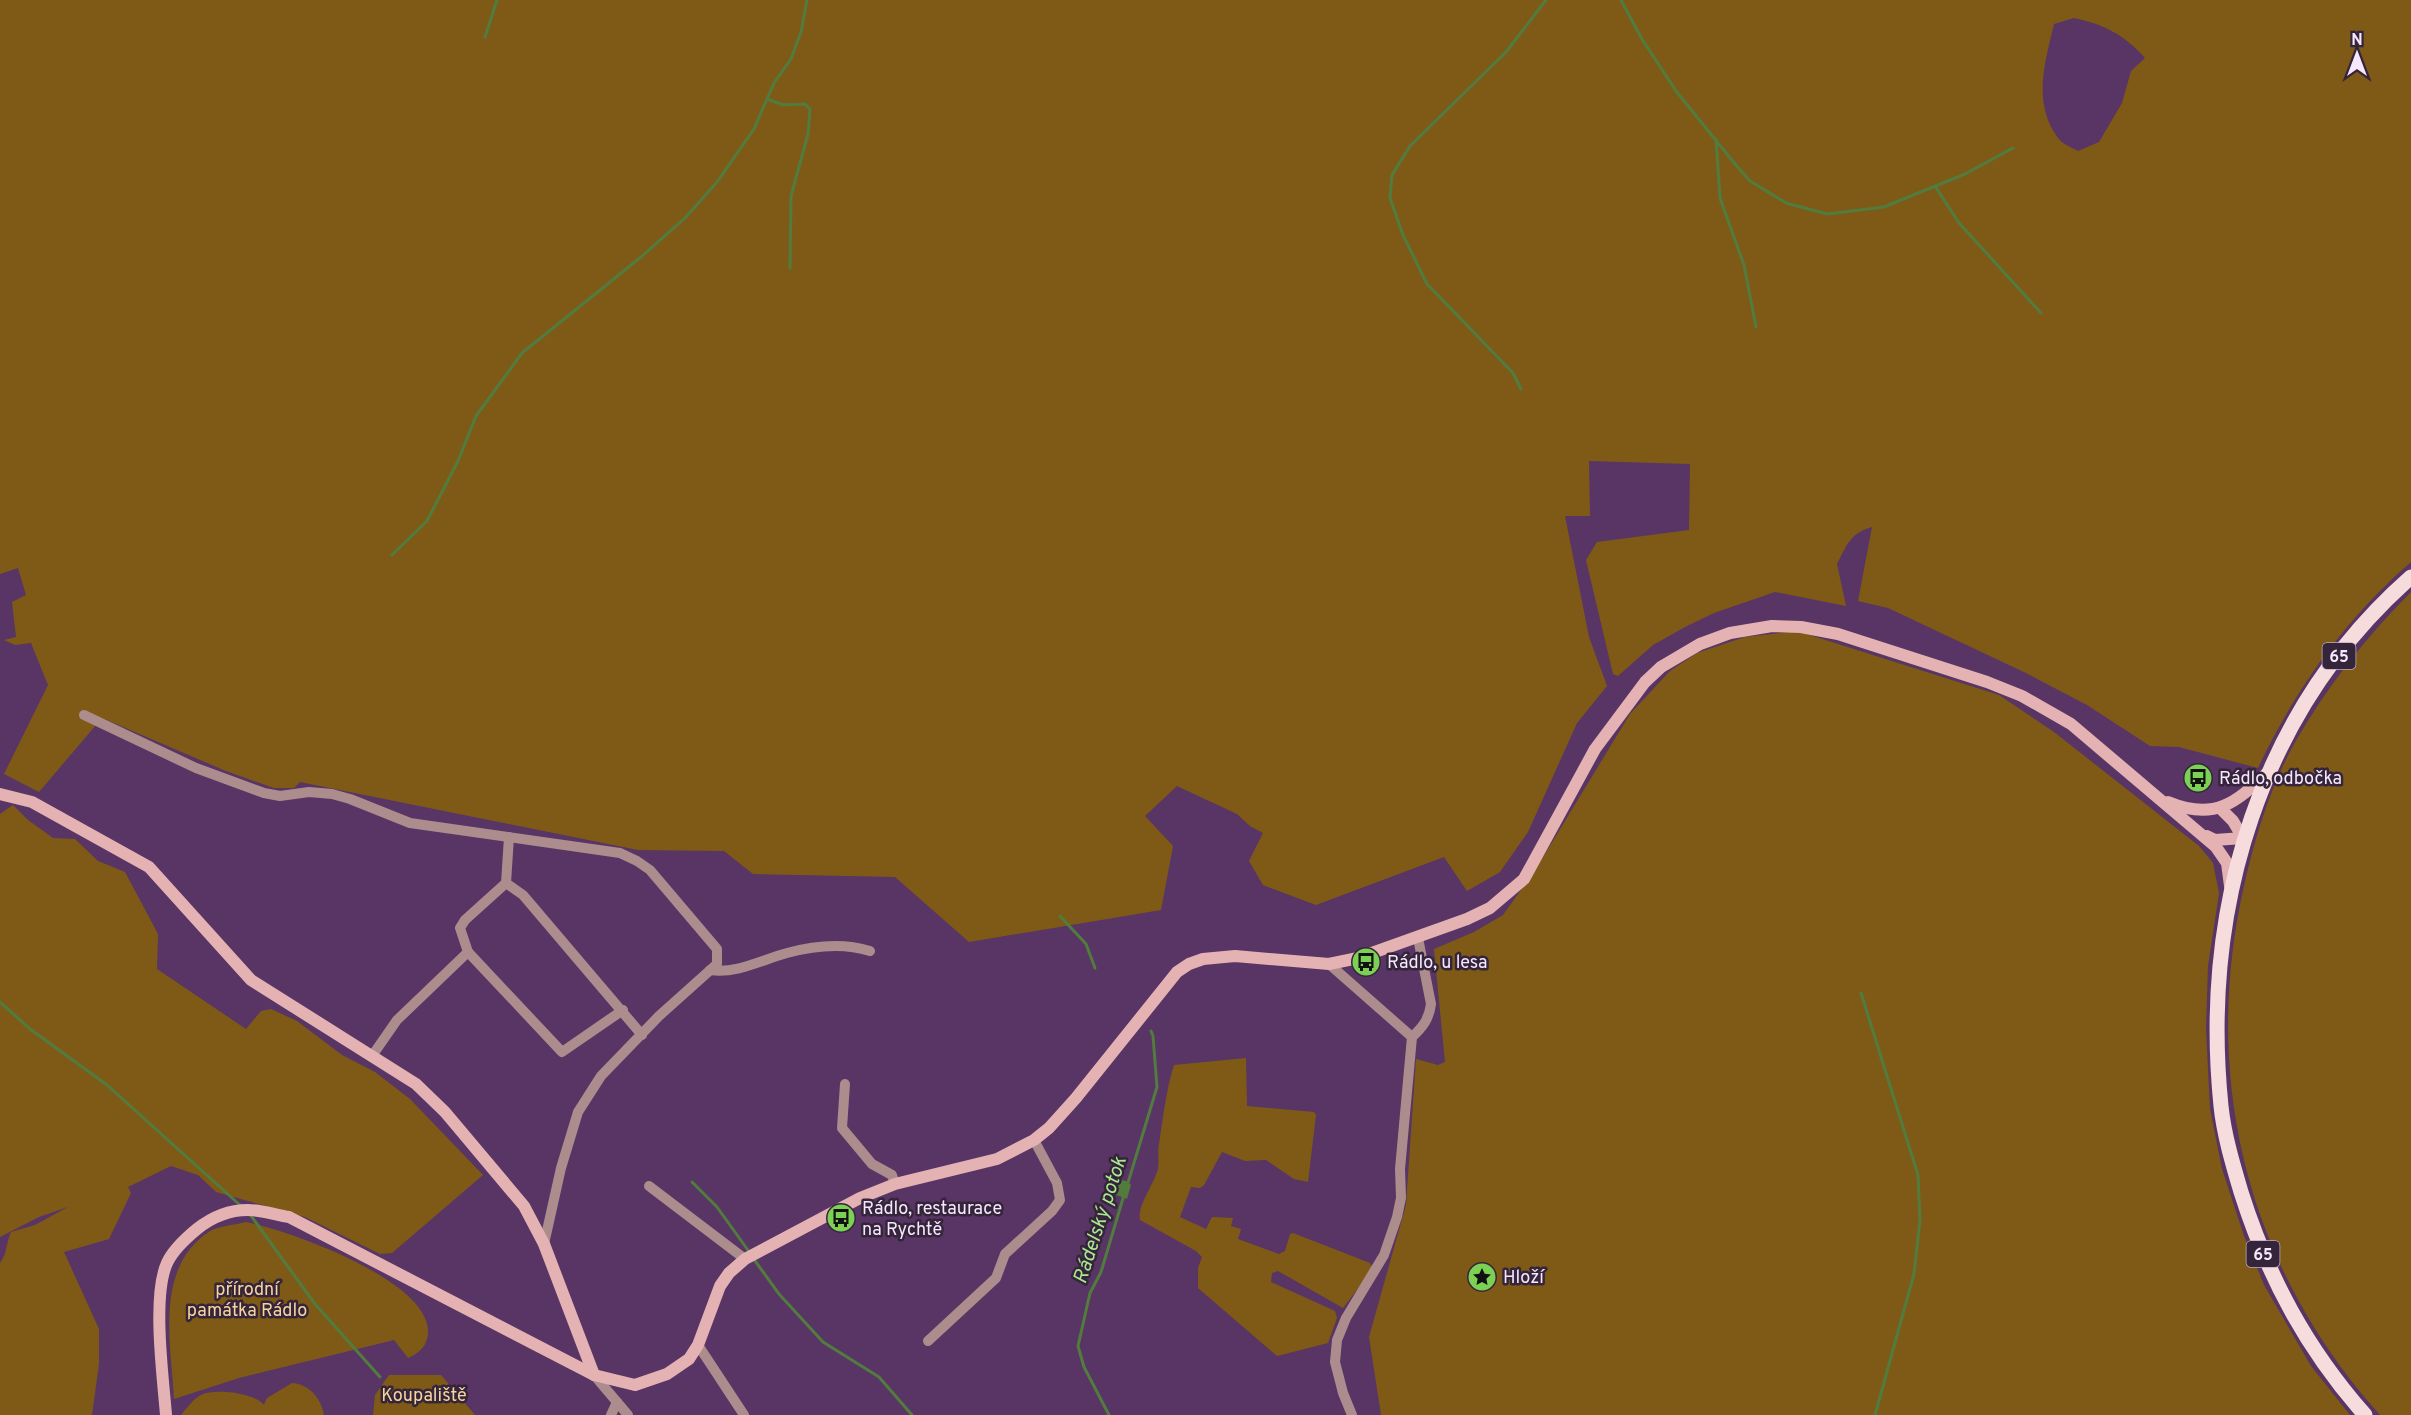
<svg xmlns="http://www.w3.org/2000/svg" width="2411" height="1415" font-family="Overpass,sans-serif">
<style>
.green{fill:#7f5a17;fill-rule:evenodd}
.water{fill:#517c3e}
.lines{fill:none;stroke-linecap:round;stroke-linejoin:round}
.stream{stroke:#517c3e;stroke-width:3}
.street{stroke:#ac8c8c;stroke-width:10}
.secondary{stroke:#e5b2b3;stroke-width:12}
.primary{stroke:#f6dcdc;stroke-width:15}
.labels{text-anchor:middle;stroke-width:5;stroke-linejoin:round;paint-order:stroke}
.shield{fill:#35253a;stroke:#bdadc3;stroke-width:1.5}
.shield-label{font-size:16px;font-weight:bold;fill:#f7e7fe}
.poi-label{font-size:18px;fill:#f7e7fe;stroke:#35253a;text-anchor:start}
.park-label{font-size:18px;fill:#f7d39e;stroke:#35253a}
.water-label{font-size:20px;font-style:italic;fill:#aae890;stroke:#35253a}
</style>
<rect width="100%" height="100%" fill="#583564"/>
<g class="green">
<path d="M0 0H2411V562C2345 619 2295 690 2258 768L2179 747 2150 746 2087 705 2026 673 1888 608 1858 601 1872 527C1850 533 1847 545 1837 564L1846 606 1775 592 1714 613 1685 627 1653 645 1618 676 1613 674 1586 560 1597 542 1689 530 1690 464 1589 461 1590 516H1565L1589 637 1607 686 1577 723 1528 832 1500 872 1467 891 1444 857 1316 905 1263 885 1249 861 1263 833 1250 826 1237 814 1177 786 1145 816 1173 846 1161 910 969 942 895 877 753 874 724 851 638 850 300 782 294 788H274L226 771 102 718 39 792 4 774 48 685 31 643 15 645 4 640 16 637 12 602 26 595 18 568 0 574ZM2074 18C2103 24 2125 35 2145 58L2131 71 2122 103 2099 142 2078 151C2071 147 2062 144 2058 138 2032 103 2045 62 2054 24Z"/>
<path d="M2411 592V1415H2380C2248 1268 2200 1080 2244 886 2255 837 2270 788 2294 744 2326 688 2365 638 2411 592Z"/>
<polygon points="1797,631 1999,695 2054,732 2199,846 2213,863 2219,893 2208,966 2206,1029 2210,1109 2222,1169 2244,1236 2264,1285 2311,1366 2350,1415 1381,1415 1369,1337 1406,1205 1416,1059 1438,1065 1445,1062 1434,949 1474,932 1503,915 1534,872 1630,714 1670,671 1697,653 1745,637"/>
<path d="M13 805 28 820 53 838 75 839 98 861 125 872 158 934 157 969 246 1029 261 1011 271 1009 297 1021 342 1055 375 1072 410 1099 483 1175 392 1253 380 1254 305 1217 216 1192 198 1175 171 1166 128 1187 131 1193 109 1239 64 1252 99 1329V1364L92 1415H0V1263C7 1254 6 1243 11 1232L35 1225 68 1207 39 1217 0 1237V814Z"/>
<path d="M1246 1058 1247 1106 1314 1112 1316 1115 1308 1182 1294 1179 1266 1160 1245 1161 1222 1152 1204 1185 1200 1188 1191 1187 1180 1217 1206 1229 1212 1217 1233 1218 1231 1226 1241 1229 1238 1239 1279 1254 1285 1251 1290 1234 1293 1233 1370 1263 1373 1269 1343 1308 1278 1271 1272 1273 1271 1282 1335 1311 1337 1318 1328 1343 1277 1356 1198 1288V1268L1202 1257 1196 1251 1140 1220C1137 1207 1153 1185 1157 1172 1160 1165 1157 1153 1159 1144 1163 1118 1166 1090 1174 1065Z"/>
<path d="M246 1222C288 1230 428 1280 428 1331 428 1345 421 1352 408 1358L394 1340 239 1378 174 1399C171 1343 154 1267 210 1231 219 1226 235 1225 246 1222Z"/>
<polygon points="389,1375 441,1375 475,1415 373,1415 375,1395"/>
<path d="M292 1383C309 1384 321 1398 324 1415H181C187 1408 193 1399 201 1395 215 1388 255 1393 264 1405L267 1398Z"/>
</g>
<polygon class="water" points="1112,1178 1126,1181 1131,1185 1127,1199 1111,1193"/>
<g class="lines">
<g class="stream">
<polyline points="1621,0 1642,39 1676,91 1735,164 1750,181 1786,203 1827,214 1884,207 1965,174 2013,148"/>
<polyline points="485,37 497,0"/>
<polyline points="767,99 783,105 805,104 810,109 808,134 791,196 790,268"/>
<polyline points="1716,139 1720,198 1744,265 1756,327"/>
<polyline points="1935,186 1959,223 2041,313"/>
<polyline points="1521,389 1513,373 1427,284 1403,235 1390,198 1392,175 1410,146 1506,52 1546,0"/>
<polyline points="392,555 427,521 458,461 476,416 522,353 641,257 685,218 717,182 754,129 774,83 791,59 801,32 807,0"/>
<polyline points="1060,916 1086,944 1095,968"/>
<polyline points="1861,993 1918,1175 1920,1220 1914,1274 1875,1415"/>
<polyline points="0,1002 30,1029 107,1085 241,1206"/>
<polyline points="692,1182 717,1207 750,1253"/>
<polyline points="1127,1186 1157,1087 1153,1036 1151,1031"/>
<polyline points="249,1213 315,1304 380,1377"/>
<polyline points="753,1258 779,1294 823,1342 879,1377 912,1415"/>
<polyline points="1109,1415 1084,1367 1078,1346 1090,1293 1101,1272 1124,1195"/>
</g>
<g class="street">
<polyline points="84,715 196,768 264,793 280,796 309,792 332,794 350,799 410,823 620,853 637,861 650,870 717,949 717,964 659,1016 601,1076 578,1112 561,1168 544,1244"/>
<polyline points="509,837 506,883 465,920 460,928 468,952 562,1052 623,1010"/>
<polyline points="506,883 523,895 642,1035"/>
<polyline points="1329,964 1412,1037"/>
<path d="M710 970C737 974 761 960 787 953 813 946 844 943 870 951"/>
<polyline points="372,1056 397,1020 468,952"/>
<polyline points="845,1084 842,1128 872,1164 892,1175 895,1184"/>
<polyline points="649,1186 745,1259"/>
<polyline points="928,1341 996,1278 1005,1254 1052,1211 1060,1200 1057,1183 1034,1140"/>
<polyline points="698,1345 744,1415"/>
<polyline points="594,1375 628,1415"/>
<polyline points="611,1415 617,1402"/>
<path d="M1352 1415 1343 1393 1335 1362 1337 1340 1346 1318 1384 1255 1397 1217 1401 1198 1400 1169 1412 1037C1423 1027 1429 1019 1431 1004L1418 938"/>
</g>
<g class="secondary">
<polyline points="0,794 32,802 149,867 251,980 416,1084 445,1112 524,1206 544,1244 594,1375"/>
<path d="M2168 802C2214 821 2235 804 2268 772"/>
<polyline points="2207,836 2215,840 2243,838 2233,821 2220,808"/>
<path d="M166 1415C163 1377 152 1296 167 1263 173 1250 186 1238 197 1229 212 1217 230 1210 248 1210 262 1210 276 1215 289 1217L594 1375 635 1385 667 1374 689 1359 698 1345 720 1286 729 1273 745 1259 860 1198 895 1184 997 1159 1034 1140 1049 1128 1076 1098 1177 972 1189 964 1203 959 1235 956 1329 964 1358 958 1467 919 1490 908 1524 879 1595 749 1645 682 1661 667 1700 644 1730 633 1772 626 1801 627 1838 634 1987 682 2022 696 2071 724 2216 847 2227 863 2230 886"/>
</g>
<path class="primary" d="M2365 1415C2306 1348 2268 1277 2241 1192 2233 1165 2224 1135 2221 1106 2201 909 2259 711 2411 577"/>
</g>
<defs>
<g id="bus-disc" transform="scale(1.5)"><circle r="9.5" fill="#7cd155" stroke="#35253a"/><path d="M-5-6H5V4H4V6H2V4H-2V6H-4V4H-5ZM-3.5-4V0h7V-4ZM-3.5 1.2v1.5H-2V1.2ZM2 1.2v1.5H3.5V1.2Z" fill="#111"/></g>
<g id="sight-disc" transform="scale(1.5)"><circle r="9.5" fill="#7cd155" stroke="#35253a"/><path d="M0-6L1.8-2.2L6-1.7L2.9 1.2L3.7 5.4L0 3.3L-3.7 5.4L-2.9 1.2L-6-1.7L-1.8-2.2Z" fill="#111"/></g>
</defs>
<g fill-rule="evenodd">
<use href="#bus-disc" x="2198" y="778"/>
<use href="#bus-disc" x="1366" y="962"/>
<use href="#bus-disc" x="841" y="1218"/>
<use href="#sight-disc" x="1482" y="1277"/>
</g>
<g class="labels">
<g class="shield">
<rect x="2322.5" y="643" width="33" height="26" rx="4.5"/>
<rect x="2246.5" y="1241" width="33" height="26" rx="4.5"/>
</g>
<g class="shield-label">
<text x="2339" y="662">65</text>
<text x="2263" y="1260">65</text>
</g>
<g class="poi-label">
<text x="2219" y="784">Rádlo, odbočka</text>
<text x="1387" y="968">Rádlo, u lesa</text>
<text x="862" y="1214">Rádlo, restaurace<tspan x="862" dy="21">na Rychtě</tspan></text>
<text x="1503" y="1283">Hloží</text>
</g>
<g class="park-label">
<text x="247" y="1295">přírodní<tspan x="247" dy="21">památka Rádlo</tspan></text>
<text x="424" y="1401">Koupaliště</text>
</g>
<g class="water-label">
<text transform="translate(1099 1220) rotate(-72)" y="7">Rádelský potok</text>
</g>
</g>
<g transform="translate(2357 54)" stroke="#35253a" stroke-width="4.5" paint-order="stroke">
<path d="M0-4.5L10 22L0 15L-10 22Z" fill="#f7e7fe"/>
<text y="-9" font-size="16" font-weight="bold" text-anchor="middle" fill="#f7e7fe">N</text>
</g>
</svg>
